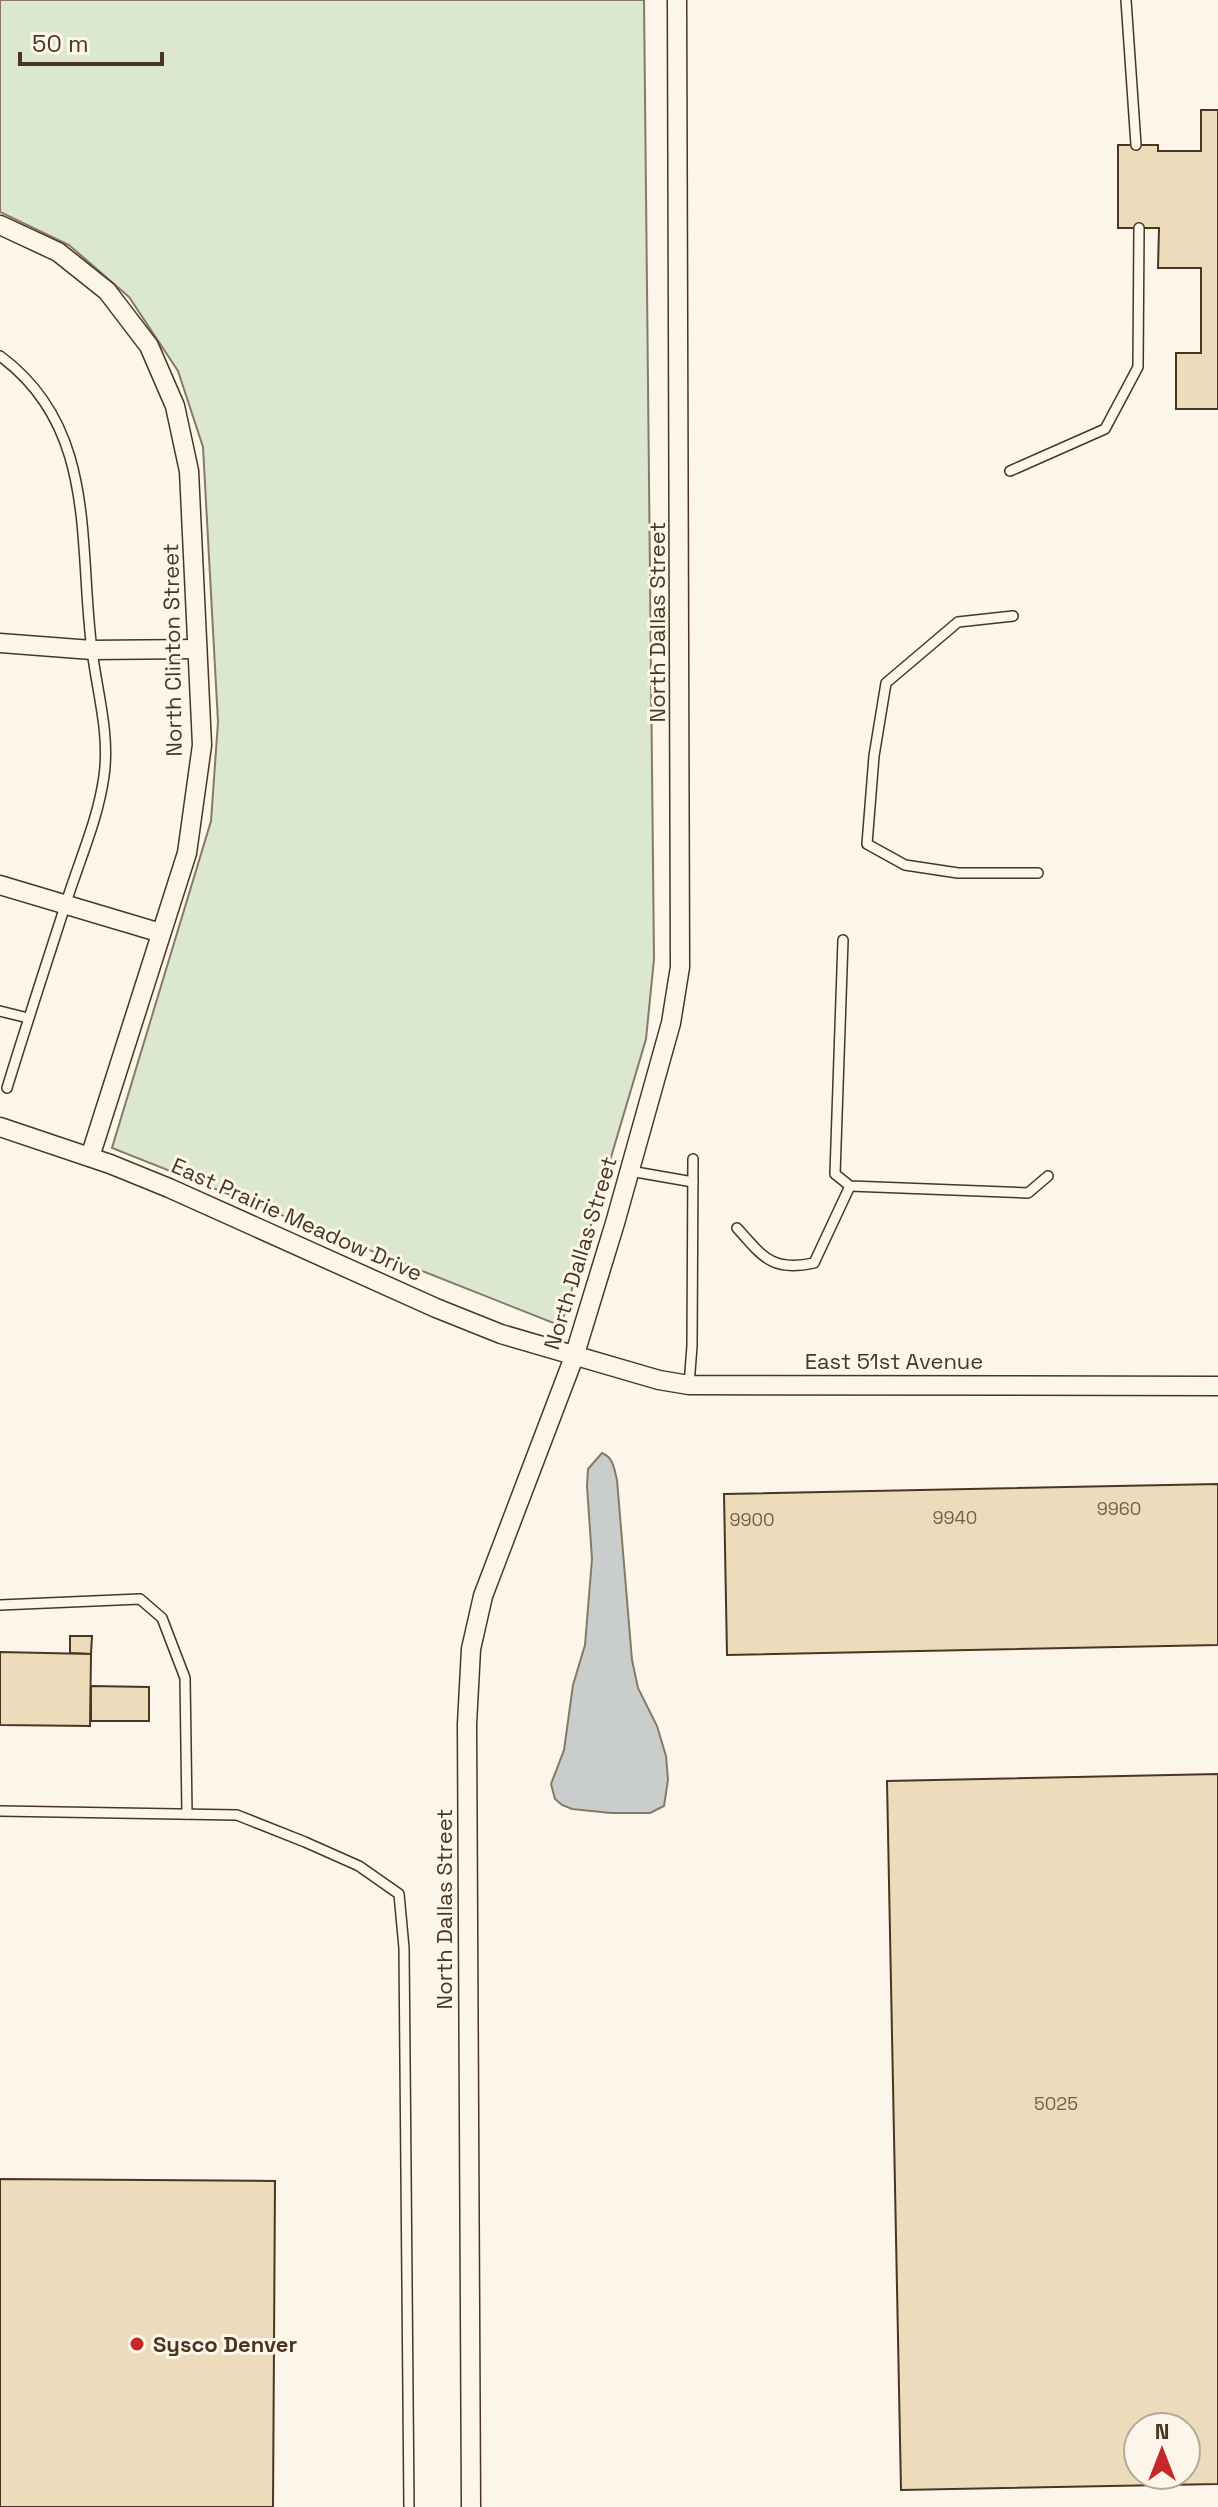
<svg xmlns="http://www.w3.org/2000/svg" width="1218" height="2507" font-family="'Space Grotesk',sans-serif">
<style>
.green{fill:#dce7d0;stroke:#887966;stroke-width:2}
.water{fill:#c9cecd;stroke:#887966;stroke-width:2}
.building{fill:#ecdcbc;stroke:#4a3520;stroke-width:2;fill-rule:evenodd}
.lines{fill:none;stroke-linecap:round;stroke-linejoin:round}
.service-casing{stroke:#4a3520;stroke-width:12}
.minor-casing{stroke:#4a3520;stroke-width:21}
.service{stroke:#fbf6e9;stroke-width:9}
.minor{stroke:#fbf6e9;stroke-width:18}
.poi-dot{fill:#c62828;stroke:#fbf6e9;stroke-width:3}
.labels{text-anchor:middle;stroke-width:6;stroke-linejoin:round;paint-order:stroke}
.number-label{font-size:18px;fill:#725f47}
.street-label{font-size:22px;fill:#4a3520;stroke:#fbf6e9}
.poi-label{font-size:22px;font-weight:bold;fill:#4a3520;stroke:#fbf6e9;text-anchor:start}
</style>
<rect width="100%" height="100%" fill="#fbf6e9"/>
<polygon class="green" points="0,0 644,0 654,959 646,1039 561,1326 112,1148 211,821 218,722 203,447 178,371 129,297 69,245 0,212"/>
<path class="water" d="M602 1453C614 1458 614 1469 617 1480L632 1660 638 1688 657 1726 666 1756 668 1780 664 1806 650 1813H611L572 1809 562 1805 555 1799 551 1784 564 1750 573 1685 585 1645 592 1559 587 1486 588 1469Z"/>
<g class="building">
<polygon points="1201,110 1218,110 1218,409 1176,409 1176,353 1201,353 1201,268 1158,268 1159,228 1118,228 1118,145 1158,145 1158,151 1201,151"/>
<polygon points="1218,1484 1218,1645 727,1655 724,1494"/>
<polygon points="70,1636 92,1636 91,1654 70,1653"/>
<polygon points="0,1652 91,1654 90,1726 0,1725"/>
<polygon points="91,1686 149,1687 149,1721 91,1721"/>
<path d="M1218 1774V2484L901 2490 887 1781ZM1138 2427H1186V2475H1138Z"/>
<polygon points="0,2179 275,2181 273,2507 0,2507"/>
</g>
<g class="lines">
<g class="service-casing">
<g id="service">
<polyline points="1126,0 1136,145"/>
<path d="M0 356C98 428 78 543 92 650 97 692 110 733 104 776 98 820 79 861 66 903 46 965 26 1026 7 1088"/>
<polyline points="1010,471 1105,429 1138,367 1139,228"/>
<polyline points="1013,616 958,622 886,683 874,756 867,844 905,865 958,873 1038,873"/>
<polyline points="843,940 835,1174 850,1186 1028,1193 1048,1176"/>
<polyline points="0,1011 28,1018"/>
<polyline points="630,1171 693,1182"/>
<path d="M737 1228C763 1257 772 1272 814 1263L850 1186"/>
<polyline points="689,1385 692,1346 693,1159"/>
<polyline points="0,1605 140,1599 162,1618 185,1678 187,1814"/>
<polyline points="0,1811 237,1815 305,1842 359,1866 399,1894 404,1948 409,2507"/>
</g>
</g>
<g class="minor-casing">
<g id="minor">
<polyline points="0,225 58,252 107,291 149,346 175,406 189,471 202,745 187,853 90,1157"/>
<polyline points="0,643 92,650 197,649"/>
<polyline points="0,885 161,933"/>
<polyline points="0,1127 110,1164 169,1188 436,1308 501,1334 659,1380 689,1385 1218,1386"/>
<polyline points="471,2507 467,1724 471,1649 483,1596 574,1357 615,1223 671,1023 680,967 677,0"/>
</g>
</g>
<use href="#service" class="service"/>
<use href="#minor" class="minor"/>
</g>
<circle class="poi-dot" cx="137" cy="2344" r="8"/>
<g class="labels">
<g class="number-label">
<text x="1119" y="1515">9960</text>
<text x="955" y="1524">9940</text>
<text x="752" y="1526">9900</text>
<text x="1056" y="2110">5025</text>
</g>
<g class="street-label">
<text transform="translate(657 622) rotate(-90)" y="8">North Dallas Street</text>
<text transform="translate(172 650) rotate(-91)" y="8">North Clinton Street</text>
<text transform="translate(297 1219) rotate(24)" y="8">East Prairie Meadow Drive</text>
<text transform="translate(580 1253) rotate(-73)" y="8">North Dallas Street</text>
<text x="894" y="1369">East 51st Avenue</text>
<text transform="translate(444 1909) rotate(-90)" y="8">North Dallas Street</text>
</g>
<g class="poi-label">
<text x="153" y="2352">Sysco Denver</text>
</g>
</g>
<g transform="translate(1162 2451)"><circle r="38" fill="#fbf6e9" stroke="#b4a999" stroke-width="2"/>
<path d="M0-6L14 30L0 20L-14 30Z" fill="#c62828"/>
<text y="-12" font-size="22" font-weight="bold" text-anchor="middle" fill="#4a3520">N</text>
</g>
<path d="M20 52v12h142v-12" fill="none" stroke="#4a3520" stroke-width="4"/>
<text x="32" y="52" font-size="24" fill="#4a3520" stroke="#fbf6e9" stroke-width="6" paint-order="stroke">50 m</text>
</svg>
